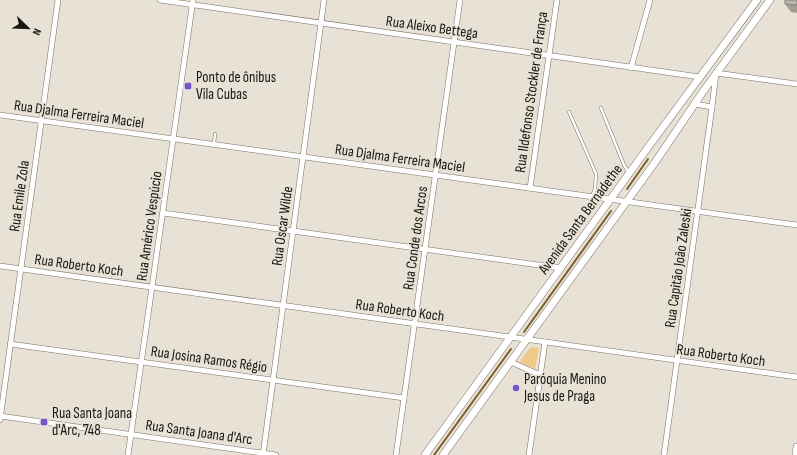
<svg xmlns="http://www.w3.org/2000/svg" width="797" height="455" font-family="'Sofia Sans Condensed',sans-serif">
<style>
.green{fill:#efca87}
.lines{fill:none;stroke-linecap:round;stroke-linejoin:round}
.stream{stroke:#7b6029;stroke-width:2}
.lane-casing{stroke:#777167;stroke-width:3.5}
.street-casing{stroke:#777167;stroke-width:6}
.secondary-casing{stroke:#777167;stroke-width:8}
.lane{stroke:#fff;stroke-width:2.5}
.street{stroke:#fff;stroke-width:5}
.secondary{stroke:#fff;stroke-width:7}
.wall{fill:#a39d94}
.building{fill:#bdb7ac;stroke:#848078}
.poi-dot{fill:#7554ce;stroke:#e8e1d6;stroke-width:1.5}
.labels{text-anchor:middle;stroke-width:3;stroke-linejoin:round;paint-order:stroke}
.street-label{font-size:15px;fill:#181612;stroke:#e8e1d6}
.poi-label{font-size:15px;fill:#181612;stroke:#e8e1d6;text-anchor:start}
</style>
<rect width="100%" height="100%" fill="#e8e1d6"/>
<polygon class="green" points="531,347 539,348 535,369 519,362"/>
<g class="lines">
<g class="stream">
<polyline points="627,189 648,159"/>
<polyline points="524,332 611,211"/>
<polyline points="434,455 511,349"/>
</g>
<g class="lane-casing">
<g id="lane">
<polyline points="601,108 624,165 629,173"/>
<polyline points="569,112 596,174 595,189 592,196"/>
<polyline points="214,144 215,134"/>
</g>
</g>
<g class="street-casing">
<g id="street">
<polyline points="160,0 700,77"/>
<polyline points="631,68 650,0"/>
<polyline points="695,104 712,107"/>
<polyline points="0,115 797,225"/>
<polyline points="530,188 557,0"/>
<polyline points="163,213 560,268"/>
<polyline points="0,266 797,377"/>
<polyline points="10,344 404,398"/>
<polyline points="511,362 540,375"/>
<polyline points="0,416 276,455"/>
<polyline points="0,420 58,0"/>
<polyline points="128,455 193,0"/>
<polyline points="263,455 324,0"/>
<polyline points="396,455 460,0"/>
<polyline points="529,455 545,342"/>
<polyline points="664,455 712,107 716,73 797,84"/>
</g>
</g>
<g class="secondary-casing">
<g id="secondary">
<polyline points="425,455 649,146 757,0"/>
<polyline points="443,455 656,161 702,93 770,0"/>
<polyline points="796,455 797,447"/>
</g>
</g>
<use href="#lane" class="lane"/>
<use href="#street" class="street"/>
<use href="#secondary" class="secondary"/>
</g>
<polygon class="wall" points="797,0 797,13 791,12 785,4"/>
<polygon class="building" points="785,0 797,0 797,5 785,4"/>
<g class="poi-dot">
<rect x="184" y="82" width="8" height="8" rx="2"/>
<circle cx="516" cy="388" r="4"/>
<rect x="40" y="418" width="8" height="8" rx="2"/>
</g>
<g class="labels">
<g class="street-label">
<text transform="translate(432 27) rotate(8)" y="5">Rua Aleixo Bettega</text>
<text transform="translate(531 92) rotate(-82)" y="5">Rua Ildefonso Stockler de França</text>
<text transform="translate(79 114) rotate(8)" y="5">Rua Djalma Ferreira Maciel</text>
<text transform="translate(400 158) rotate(8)" y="5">Rua Djalma Ferreira Maciel</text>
<text transform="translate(19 196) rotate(-82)" y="5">Rua Emile Zola</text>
<text transform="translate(580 219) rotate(-54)" y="5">Avenida Santa Bernadethe</text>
<text transform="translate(149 226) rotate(-82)" y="5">Rua Américo Vespúcio</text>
<text transform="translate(282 226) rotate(-82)" y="5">Rua Oscar Wilde</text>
<text transform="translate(415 238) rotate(-82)" y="5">Rua Conde dos Arcos</text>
<text transform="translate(79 265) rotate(8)" y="5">Rua Roberto Koch</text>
<text transform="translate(678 268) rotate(-82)" y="5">Rua Capitão João Zaleski</text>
<text transform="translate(400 310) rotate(8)" y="5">Rua Roberto Koch</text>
<text transform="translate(721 355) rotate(8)" y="5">Rua Roberto Koch</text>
<text transform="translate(209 359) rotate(8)" y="5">Rua Josina Ramos Régio</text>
<text transform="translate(199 432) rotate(8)" y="5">Rua Santa Joana d'Arc</text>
</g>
<g class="poi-label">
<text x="196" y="82">Ponto de ônibus<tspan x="196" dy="17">Vila Cubas</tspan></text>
<text x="524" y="384">Paróquia Menino<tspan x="524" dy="17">Jesus de Praga</tspan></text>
<text x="52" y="418">Rua Santa Joana<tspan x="52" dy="17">d'Arc, 748</tspan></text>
</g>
</g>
<g transform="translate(28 28) rotate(113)" stroke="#e8e1d6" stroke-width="3" paint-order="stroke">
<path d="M0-3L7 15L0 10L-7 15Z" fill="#181612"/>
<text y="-6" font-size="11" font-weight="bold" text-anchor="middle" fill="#181612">N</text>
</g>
</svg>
